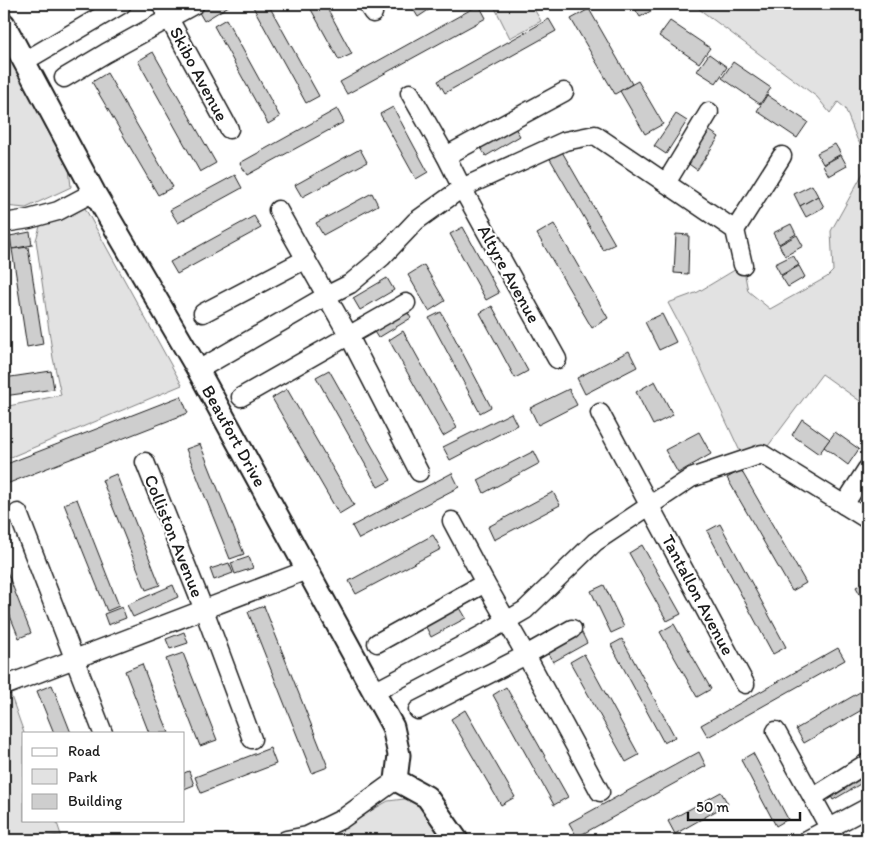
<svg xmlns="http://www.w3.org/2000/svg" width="871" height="844" font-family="Itim,sans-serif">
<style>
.green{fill:#e2e2e2;stroke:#7f7f7f}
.building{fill:#cecece;stroke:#1c1c1c}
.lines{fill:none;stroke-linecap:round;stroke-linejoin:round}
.minor-casing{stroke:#1c1c1c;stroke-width:21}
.tertiary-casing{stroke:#1c1c1c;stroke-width:25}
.minor{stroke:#fff;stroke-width:18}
.tertiary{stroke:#fff;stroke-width:21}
.labels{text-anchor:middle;stroke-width:4;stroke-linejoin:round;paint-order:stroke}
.street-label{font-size:18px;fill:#1c1c1c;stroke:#fff}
</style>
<rect width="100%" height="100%" fill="#fff"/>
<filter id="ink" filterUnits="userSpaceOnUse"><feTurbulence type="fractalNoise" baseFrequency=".02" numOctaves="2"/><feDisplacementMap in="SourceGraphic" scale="10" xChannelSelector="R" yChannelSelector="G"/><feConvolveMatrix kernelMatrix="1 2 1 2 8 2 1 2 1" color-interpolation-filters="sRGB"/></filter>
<g filter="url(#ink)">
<g class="green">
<polygon points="493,4 531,4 541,21 510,38"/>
<polygon points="695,4 867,4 867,156 857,139 845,108 838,102 830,113 817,97 699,9"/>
<polygon points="4,24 79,162 69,168 71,187 26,208 4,206"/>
<polygon points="867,166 867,406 822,374 762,454 744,460 693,350 668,303 698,292 743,265 748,291 770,309 827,277 833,271 831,231"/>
<polygon points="80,199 182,385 4,460 4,407 61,395 53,358 36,240 43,216"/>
<polygon points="4,676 24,733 24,820 56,820 61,835 4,840"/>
<polygon points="412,798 427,807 448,840 309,840 334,832 388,801"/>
</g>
<g class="building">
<polygon points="206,4 232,4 204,21 197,9"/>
<polygon points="254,4 268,4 319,96 306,103 252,5"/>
<polygon points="308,4 325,4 352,54 339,60"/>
<polygon points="410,4 427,4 430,9 418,17"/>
<polygon points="632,4 656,4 658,7 640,17"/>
<polygon points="479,5 486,18 347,94 340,82"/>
<polygon points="589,9 632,84 615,94 571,19"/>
<polygon points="226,19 280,117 268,124 214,26"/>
<polygon points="549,19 556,31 445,93 438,81"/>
<polygon points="670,21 710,48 699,63 659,36"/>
<polygon points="153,52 216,163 200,172 138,61"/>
<polygon points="709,54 727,67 716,83 697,71"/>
<polygon points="733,62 771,88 760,104 722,78"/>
<polygon points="107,73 173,187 158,195 92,82"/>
<polygon points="638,81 663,124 645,134 620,91"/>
<polygon points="767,95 808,122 797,138 757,111"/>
<polygon points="393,107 428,172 416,179 380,114"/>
<polygon points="337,109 344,122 247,175 240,163"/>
<polygon points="676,114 687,121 666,154 654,146"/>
<polygon points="513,125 520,136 486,156 479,145"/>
<polygon points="707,129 719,137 697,170 686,162"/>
<polygon points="835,144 841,154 823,164 817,153"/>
<polygon points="360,149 367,162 302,197 295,185"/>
<polygon points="561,150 615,244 603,250 549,157"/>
<polygon points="841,155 847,166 829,176 823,165"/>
<polygon points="235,175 242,188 178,223 170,210"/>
<polygon points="812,185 818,196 800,206 794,194"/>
<polygon points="372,193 378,205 323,235 316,223"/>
<polygon points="818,196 824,207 806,217 800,206"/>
<polygon points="254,216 261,228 177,274 170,262"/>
<polygon points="554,224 608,318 592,328 537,234"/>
<polygon points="791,224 796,234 779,244 773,233"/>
<polygon points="463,227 499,293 486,300 450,234"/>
<polygon points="30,232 32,245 12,249 10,236"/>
<polygon points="676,234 689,235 688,274 674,273"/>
<polygon points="797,235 803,246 785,256 779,245"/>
<polygon points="28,247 43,344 27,347 12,249"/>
<polygon points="793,255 799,265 781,275 775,264"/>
<polygon points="424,265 445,301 429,311 408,275"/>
<polygon points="799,266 805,277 788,287 781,276"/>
<polygon points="387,278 394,290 360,310 353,298"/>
<polygon points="492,306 528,371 515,378 480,313"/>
<polygon points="404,307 411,318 378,338 371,327"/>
<polygon points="441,312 491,407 480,413 429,318"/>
<polygon points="662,314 676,342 659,350 645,322"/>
<polygon points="403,331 457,428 443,436 389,340"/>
<polygon points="629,351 637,367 585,394 577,378"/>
<polygon points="329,370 391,480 378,487 316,377"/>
<polygon points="51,371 54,389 4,396 4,378"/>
<polygon points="655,381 673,415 653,425 636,392"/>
<polygon points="287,389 354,505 339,514 272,398"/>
<polygon points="569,389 577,405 538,425 530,408"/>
<polygon points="181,396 188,413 4,485 4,465"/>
<polygon points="511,413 517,425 450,460 443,447"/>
<polygon points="802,419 830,439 819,454 792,435"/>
<polygon points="699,432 711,454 678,473 665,450"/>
<polygon points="835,432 859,449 848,465 824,447"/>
<polygon points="200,444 244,554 230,559 186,449"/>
<polygon points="534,451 540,463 484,493 478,480"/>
<polygon points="741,470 806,583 792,591 727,478"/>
<polygon points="452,473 459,487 359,539 352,526"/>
<polygon points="116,474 160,585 146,590 102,480"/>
<polygon points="553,492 560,505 494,540 488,527"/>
<polygon points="77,499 119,606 107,611 64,504"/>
<polygon points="720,524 786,647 773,654 707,531"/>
<polygon points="433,535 441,549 356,594 349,581"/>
<polygon points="642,545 681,614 667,621 629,553"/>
<polygon points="249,557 253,568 235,574 231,563"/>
<polygon points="229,563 233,573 214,580 210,569"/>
<polygon points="4,564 31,633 19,638 4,601"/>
<polygon points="867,581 867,607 856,587"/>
<polygon points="173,585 178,597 133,617 127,605"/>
<polygon points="604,585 624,627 611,633 591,591"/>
<polygon points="264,606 328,767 312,773 248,612"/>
<polygon points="459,606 466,618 431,637 425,625"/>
<polygon points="122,607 126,618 108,625 104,614"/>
<polygon points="674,624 711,689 697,697 660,632"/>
<polygon points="581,631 587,643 553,662 546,650"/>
<polygon points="184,632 188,643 170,649 166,639"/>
<polygon points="622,639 675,737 664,743 611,645"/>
<polygon points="838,648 845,660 708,737 701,725"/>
<polygon points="183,653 217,740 200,746 166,659"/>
<polygon points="584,654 639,755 626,762 570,662"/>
<polygon points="142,664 156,701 169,733 149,733 125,671"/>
<polygon points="52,685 62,710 71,733 54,733 37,691"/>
<polygon points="506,687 568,797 554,805 493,695"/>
<polygon points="867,688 867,707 804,743 796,729"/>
<polygon points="465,710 515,797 501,805 451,719"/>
<polygon points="270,748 276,764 201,793 195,777"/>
<polygon points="699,752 706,766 577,837 569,823"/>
<polygon points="753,753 788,819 776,826 741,760"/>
<polygon points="867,769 867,780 833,800 828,791"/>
<polygon points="189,771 194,785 184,789 184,773"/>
<polygon points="721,792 728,804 675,834 668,821"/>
</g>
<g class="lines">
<g class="minor-casing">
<g id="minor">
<polyline points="161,4 229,129"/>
<polyline points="367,4 373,13"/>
<polyline points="25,61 122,4"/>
<polyline points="64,78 106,53 195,4"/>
<polyline points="410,93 446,156 462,188 557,359"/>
<polyline points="446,156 564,92"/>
<polyline points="666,183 709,112"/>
<polyline points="278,210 349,336 419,472"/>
<polyline points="4,223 29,219 58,211 94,192"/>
<polyline points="735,230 782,156"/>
<polyline points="203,313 306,259"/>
<polyline points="198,370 326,296 350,284 382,257 416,221 462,188 565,141 595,135 735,230 743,265"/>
<polyline points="241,397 406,303"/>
<polyline points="600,413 745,684"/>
<polyline points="145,462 204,610 252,739"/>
<polyline points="844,505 867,469"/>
<polyline points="18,513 103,733"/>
<polyline points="452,521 485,583 526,655 600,792"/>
<polyline points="377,643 485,583"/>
<polyline points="4,686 307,570"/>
<polyline points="374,692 482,635 525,610 595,542 691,478 762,454 867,519"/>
<polyline points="418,710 526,655 572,629"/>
<polyline points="776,731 836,840"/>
<polyline points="813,797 867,763"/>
<polyline points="286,840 307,836 342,819 396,780"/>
<polyline points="807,840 867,808"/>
</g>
</g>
<g class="tertiary-casing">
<polyline id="tertiary" points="4,24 94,192 198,370 393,727 399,755 396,780 427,797 457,840"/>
</g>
<use href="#minor" class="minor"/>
<use href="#tertiary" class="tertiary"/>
</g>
</g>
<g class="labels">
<g class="street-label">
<text transform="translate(199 74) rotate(62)" y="6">Skibo Avenue</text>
<text transform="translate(509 274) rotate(61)" y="6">Altyre Avenue</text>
<text transform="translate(234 436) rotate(61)" y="6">Beaufort Drive</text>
<text transform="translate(174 536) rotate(68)" y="6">Colliston Avenue</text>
<text transform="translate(698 595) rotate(62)" y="6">Tantallon Avenue</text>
</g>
</g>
<rect width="871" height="844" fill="none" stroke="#fff" stroke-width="20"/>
<rect x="10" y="10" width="851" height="824" fill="none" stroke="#1c1c1c" stroke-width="2" filter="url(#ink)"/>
<rect x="22" y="732" width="162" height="90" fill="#ffffff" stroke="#a4a4a4"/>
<rect x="32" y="748" width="25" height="8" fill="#ffffff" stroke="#a4a4a4"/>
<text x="68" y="756" font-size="15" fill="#1c1c1c">Road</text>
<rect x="32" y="769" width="25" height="15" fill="#e2e2e2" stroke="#a4a4a4"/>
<text x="68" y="782" font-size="15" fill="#1c1c1c">Park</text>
<rect x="32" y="794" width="25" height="15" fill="#cecece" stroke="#a4a4a4"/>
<text x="68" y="806" font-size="15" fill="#1c1c1c">Building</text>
<path d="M688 812v8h112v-8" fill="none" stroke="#1c1c1c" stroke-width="2.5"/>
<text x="696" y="812" font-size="15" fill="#1c1c1c" stroke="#ffffff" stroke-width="4" paint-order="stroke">50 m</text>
</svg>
